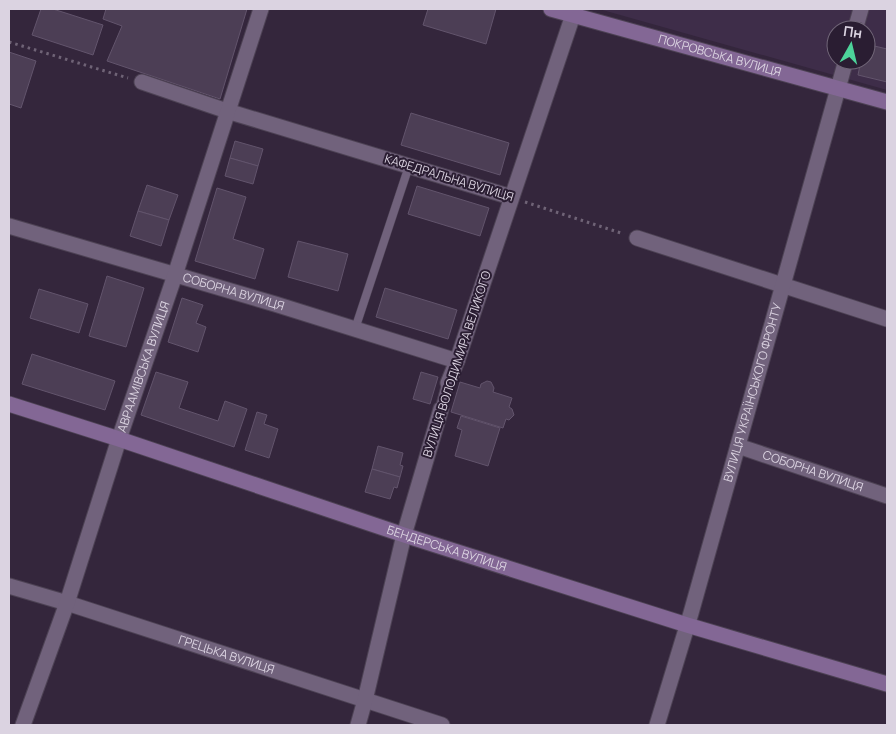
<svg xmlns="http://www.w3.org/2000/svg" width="896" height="734" font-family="Manrope,sans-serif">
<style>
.built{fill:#3e2d49;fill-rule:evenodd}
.building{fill:#4c3e55;stroke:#62546c}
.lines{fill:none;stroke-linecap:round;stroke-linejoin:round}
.service-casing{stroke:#4d4254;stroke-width:9}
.pedestrian-casing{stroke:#4d4254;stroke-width:13}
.minor-casing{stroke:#4d4254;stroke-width:17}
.secondary-casing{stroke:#4d4254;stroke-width:17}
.path{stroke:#6f6376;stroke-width:3;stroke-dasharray:2.5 4;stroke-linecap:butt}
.service{stroke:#71627c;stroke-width:8}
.pedestrian{stroke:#71627c;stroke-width:11}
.minor{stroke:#71627c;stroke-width:15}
.secondary{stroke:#836795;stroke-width:15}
.labels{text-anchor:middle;stroke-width:4;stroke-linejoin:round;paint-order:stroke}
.street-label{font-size:12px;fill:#dbd3e1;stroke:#2a1d32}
</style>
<rect width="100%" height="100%" fill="#34263c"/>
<path class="built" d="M599 9H887V90ZM836 30H866V60H836Z"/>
<g class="building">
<polygon points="41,9 53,9 103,25 93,55 32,35"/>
<polygon points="106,9 247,9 220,99 107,61 122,26 103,19"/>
<polygon points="428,9 496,9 486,44 423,25"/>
<polygon points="866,44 887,49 887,82 858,75 861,60 866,60"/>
<polygon points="9,52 36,61 21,108 9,104"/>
<polygon points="411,113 509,143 500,175 401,145"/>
<polygon points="235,141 263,149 258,166 230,158"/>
<polygon points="230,158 258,166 253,184 225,176"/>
<polygon points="147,185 178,195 169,220 138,211"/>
<polygon points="417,186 489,208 480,236 408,214"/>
<polygon points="217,188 246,197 233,239 264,249 255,279 195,261"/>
<polygon points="138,211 169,220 161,246 130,236"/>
<polygon points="298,241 348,254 338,291 288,277"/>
<polygon points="107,276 144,288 126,347 89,336"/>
<polygon points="385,288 457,310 448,339 376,317"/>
<polygon points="39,289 88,304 79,333 30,318"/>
<polygon points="182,298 203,305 196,323 206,327 198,352 168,342"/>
<polygon points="32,354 115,381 105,410 22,384"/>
<polygon points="156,372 188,382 179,408 218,421 225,401 247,409 234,447 141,415"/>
<polygon points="421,372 438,377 430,404 413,399"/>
<polygon points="487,381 491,382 494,388 493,392 512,398 509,407 512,409 514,415 509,420 506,419 503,428 451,412 460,382 480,388 481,384"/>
<polygon points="257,412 267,415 264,424 278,429 269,458 245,450"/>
<polygon points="461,416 500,428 488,466 455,456 462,430 457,428"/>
<polygon points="378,446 403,453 400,465 403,466 400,477 372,469"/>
<polygon points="372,469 400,477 397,488 394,487 390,499 365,492"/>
</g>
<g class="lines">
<g class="service-casing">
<polyline id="service" points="355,329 409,166"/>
</g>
<g class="pedestrian-casing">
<polyline id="pedestrian" points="441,409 448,383"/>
</g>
<g class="minor-casing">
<g id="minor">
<polyline points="855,30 861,9"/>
<polyline points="142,82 227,111 511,197"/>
<path id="s1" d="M9 226 275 304 457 361"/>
<polyline points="637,238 887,319"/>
<polyline points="448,383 457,361 573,15"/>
<path id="s2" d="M738 446 887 496"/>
<path id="s3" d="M9 586 67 603 442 725"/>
<path id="s4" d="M23 725 67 603 119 439 175 275 261 9"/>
<polyline points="358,725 365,700 404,535 441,409"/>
<path id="s5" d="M657 725 691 613 846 60"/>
</g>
</g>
<g class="secondary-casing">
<g id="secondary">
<path id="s6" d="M551 9 887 102"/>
<path id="s7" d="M9 404 119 439 404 535 687 625 887 684"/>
</g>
</g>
<g class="path">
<polyline points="9,42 128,78"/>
<polyline points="525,202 624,234"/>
</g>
<use href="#service" class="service"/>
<use href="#pedestrian" class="pedestrian"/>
<use href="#minor" class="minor"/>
<use href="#secondary" class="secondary"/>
</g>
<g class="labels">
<g class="street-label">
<text dy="4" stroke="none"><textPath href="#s6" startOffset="175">ПОКРОВСЬКА ВУЛИЦЯ</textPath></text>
<text transform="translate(449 178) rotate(17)" y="4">КАФЕДРАЛЬНА ВУЛИЦЯ</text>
<text dy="4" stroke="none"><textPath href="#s1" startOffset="234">СОБОРНА ВУЛИЦЯ</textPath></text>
<text transform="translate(457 364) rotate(-72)" y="4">ВУЛИЦЯ ВОЛОДИМИРА ВЕЛИКОГО</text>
<text dy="4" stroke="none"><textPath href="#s4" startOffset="378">АВРААМІВСЬКА ВУЛИЦЯ</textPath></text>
<text dy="4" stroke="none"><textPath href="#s5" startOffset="346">ВУЛИЦЯ УКРАЇНСЬКОГО ФРОНТУ</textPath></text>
<text dy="4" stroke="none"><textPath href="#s2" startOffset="79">СОБОРНА ВУЛИЦЯ</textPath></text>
<text dy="4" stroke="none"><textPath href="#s7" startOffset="461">БЕНДЕРСЬКА ВУЛИЦЯ</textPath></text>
<text dy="4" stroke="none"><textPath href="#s3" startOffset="228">ГРЕЦЬКА ВУЛИЦЯ</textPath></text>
</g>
</g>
<rect width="896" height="734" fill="none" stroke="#dbd3e1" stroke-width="20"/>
<g transform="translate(851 45) rotate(8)"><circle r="24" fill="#2a1d32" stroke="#716678"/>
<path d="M0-4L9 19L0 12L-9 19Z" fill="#4dd39a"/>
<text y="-8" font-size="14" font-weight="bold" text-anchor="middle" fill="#dbd3e1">Пн</text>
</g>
</svg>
